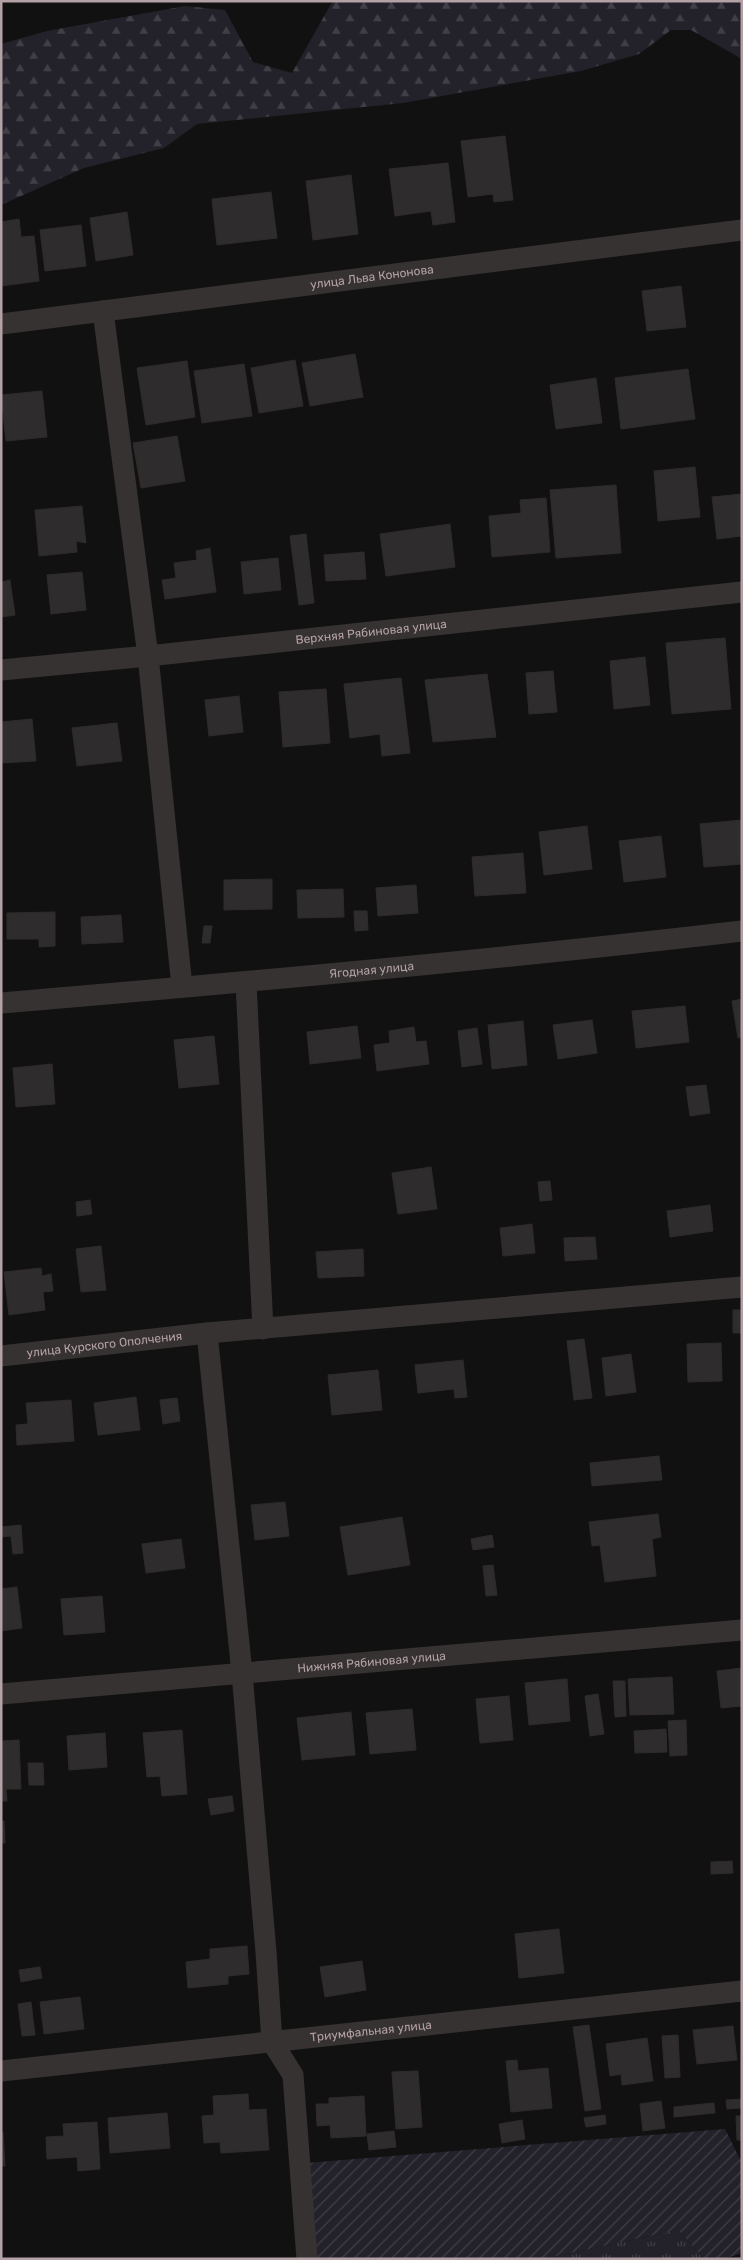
<svg xmlns="http://www.w3.org/2000/svg" width="743" height="2260" font-family="Rubik,sans-serif">
<style>
.grass{fill:url(#grass-tufts)}
.forest{fill:url(#forest-firs)}
.garden{fill:url(#garden-furrows)}
.building{fill:#2e2c2c;stroke:#2e2b2a}
.lines{fill:none;stroke-linecap:round;stroke-linejoin:round}
.street{stroke:#373232;stroke-width:21}
.labels{text-anchor:middle;stroke-width:4;stroke-linejoin:round;paint-order:stroke}
.street-label{font-size:12px;fill:#b3a1a5;stroke:#0d0c0c}
</style>
<defs>
<pattern id="grass-tufts" width="24" height="20" patternUnits="userSpaceOnUse" patternTransform="scale(1.25)"><rect width="24" height="20" fill="#23212a"/><path d="M3 7l-1-3M5 7V3M7 7l1-3M15 17l-1-3M17 17v-4M19 17l1-3" fill="none" stroke="#413e46"/></pattern>
<pattern id="forest-firs" width="22" height="20" patternUnits="userSpaceOnUse" patternTransform="scale(1.25)"><rect width="22" height="20" fill="#23212a"/><path d="M5 1l3.5 6h-7zM16 11l3.5 6h-7z" fill="#413e46"/></pattern>
<pattern id="garden-furrows" width="10" height="10" patternUnits="userSpaceOnUse" patternTransform="scale(1.25)"><rect width="10" height="10" fill="#23212a"/><path d="M-1 1l2-2M0 10L10 0M9 11l2-2" fill="none" stroke="#413e46"/></pattern>
</defs>
<rect width="100%" height="100%" fill="#121111"/>
<polygon class="grass" points="678,2230 704,2259 543,2259"/>
<polygon class="forest" points="335,1 740,1 742,4 742,59 691,30 671,30 639,54 581,71 403,103 197,124 164,148 84,168 1,205 1,44 47,31 185,6 225,10 253,62 292,73 331,4"/>
<polygon class="garden" points="725,2129 742,2163 742,2253 724,2259 704,2259 678,2230 543,2259 317,2259 306,2163"/>
<g class="building">
<polygon points="505,136 513,200 494,202 493,194 468,197 461,141"/>
<polygon points="448,163 455,222 433,225 431,211 395,216 389,169"/>
<polygon points="351,175 358,234 313,240 306,181"/>
<polygon points="271,192 277,238 217,245 212,199"/>
<polygon points="127,212 133,255 96,261 90,218"/>
<polygon points="19,219 21,237 34,236 39,281 1,286 1,222"/>
<polygon points="81,225 86,266 45,271 40,230"/>
<polygon points="681,286 686,327 647,331 642,291"/>
<polygon points="355,354 363,397 310,406 302,363"/>
<polygon points="295,360 303,406 259,413 251,368"/>
<polygon points="187,361 195,417 146,425 137,368"/>
<polygon points="244,364 252,416 202,423 194,371"/>
<polygon points="688,369 695,419 621,429 615,378"/>
<polygon points="596,378 602,423 556,429 550,385"/>
<polygon points="42,391 47,437 6,441 1,395"/>
<polygon points="177,436 185,481 141,488 133,443"/>
<polygon points="695,467 700,517 658,521 654,471"/>
<polygon points="616,485 621,553 556,558 550,490"/>
<polygon points="742,494 742,536 717,539 712,497"/>
<polygon points="546,498 550,552 492,557 489,516 521,513 520,500"/>
<polygon points="82,506 86,543 76,541 77,552 39,556 35,510"/>
<polygon points="450,524 455,567 386,576 380,534"/>
<polygon points="306,534 314,603 299,605 290,536"/>
<polygon points="210,548 216,592 165,599 162,580 176,578 174,563 197,560 196,551"/>
<polygon points="364,552 366,579 326,581 324,555"/>
<polygon points="278,558 281,590 244,594 241,562"/>
<polygon points="82,572 86,610 51,614 47,575"/>
<polygon points="10,580 15,615 1,617 1,582"/>
<polygon points="725,638 731,709 672,714 666,643"/>
<polygon points="645,657 650,705 614,709 610,661"/>
<polygon points="553,671 557,712 529,714 526,673"/>
<polygon points="487,674 496,737 433,742 425,680"/>
<polygon points="401,678 410,753 382,756 380,734 350,738 344,684"/>
<polygon points="326,689 330,743 283,747 279,692"/>
<polygon points="239,696 243,732 209,736 205,700"/>
<polygon points="32,719 36,761 1,763 1,722"/>
<polygon points="117,723 122,761 77,766 72,728"/>
<polygon points="742,820 742,864 704,867 700,824"/>
<polygon points="587,826 592,869 544,875 539,832"/>
<polygon points="661,836 666,877 624,882 619,841"/>
<polygon points="523,853 526,893 475,896 472,857"/>
<polygon points="272,879 272,909 224,910 224,880"/>
<polygon points="416,885 418,913 378,916 376,888"/>
<polygon points="343,889 344,917 298,918 297,890"/>
<polygon points="354,911 367,911 368,930 355,931"/>
<polygon points="55,912 55,946 39,947 39,939 7,939 7,913"/>
<polygon points="121,915 123,942 82,944 81,917"/>
<polygon points="204,926 212,926 210,943 202,943"/>
<polygon points="742,999 742,1037 738,1038 732,1001"/>
<polygon points="685,1006 689,1042 636,1048 632,1011"/>
<polygon points="592,1020 597,1053 558,1059 553,1025"/>
<polygon points="523,1021 527,1065 492,1069 488,1025"/>
<polygon points="357,1026 361,1058 310,1064 307,1032"/>
<polygon points="414,1027 416,1042 426,1041 429,1064 377,1071 374,1045 390,1043 389,1031"/>
<polygon points="477,1028 482,1064 462,1067 458,1031"/>
<polygon points="214,1036 219,1084 179,1088 174,1040"/>
<polygon points="52,1064 55,1104 16,1107 13,1068"/>
<polygon points="706,1085 710,1113 690,1116 686,1087"/>
<polygon points="431,1167 437,1209 398,1214 392,1173"/>
<polygon points="550,1181 552,1200 540,1201 538,1182"/>
<polygon points="90,1200 92,1214 77,1216 76,1202"/>
<polygon points="710,1205 713,1231 670,1237 667,1211"/>
<polygon points="532,1224 535,1253 503,1256 500,1228"/>
<polygon points="595,1237 597,1259 565,1261 564,1238"/>
<polygon points="101,1246 106,1290 81,1292 76,1249"/>
<polygon points="363,1249 364,1276 318,1278 316,1252"/>
<polygon points="41,1268 42,1276 51,1274 53,1291 43,1292 45,1310 9,1315 4,1272"/>
<rect x="733" y="1310" width="9" height="23"/>
<polygon points="584,1339 592,1398 574,1400 567,1341"/>
<polygon points="721,1343 722,1381 688,1382 687,1344"/>
<polygon points="631,1354 636,1392 606,1396 602,1358"/>
<polygon points="463,1360 467,1397 455,1398 454,1389 418,1393 415,1365"/>
<polygon points="378,1370 382,1410 332,1415 328,1375"/>
<polygon points="136,1397 140,1430 98,1435 94,1403"/>
<polygon points="177,1398 180,1421 163,1424 160,1400"/>
<polygon points="71,1400 74,1441 17,1445 16,1425 28,1424 26,1403"/>
<polygon points="659,1456 662,1480 592,1486 590,1463"/>
<polygon points="285,1502 289,1536 255,1540 251,1505"/>
<polygon points="658,1514 661,1537 652,1539 656,1576 605,1582 600,1545 592,1546 589,1522"/>
<polygon points="402,1517 410,1565 348,1575 340,1527"/>
<polygon points="21,1525 23,1553 13,1554 11,1536 1,1537 1,1527"/>
<polygon points="492,1535 494,1547 473,1550 471,1539"/>
<polygon points="181,1539 185,1568 146,1573 142,1544"/>
<polygon points="493,1565 497,1595 486,1596 483,1566"/>
<polygon points="17,1587 22,1628 1,1631 1,1589"/>
<polygon points="102,1596 105,1632 64,1635 61,1599"/>
<polygon points="742,1668 742,1706 721,1708 717,1671"/>
<polygon points="672,1677 674,1714 630,1715 628,1679"/>
<polygon points="567,1679 570,1721 529,1725 525,1683"/>
<polygon points="613,1681 625,1681 626,1716 615,1717"/>
<polygon points="598,1694 604,1734 590,1736 585,1696"/>
<polygon points="509,1696 513,1740 480,1743 476,1699"/>
<polygon points="412,1709 416,1750 370,1754 366,1713"/>
<polygon points="351,1712 355,1755 302,1760 297,1718"/>
<polygon points="686,1720 687,1755 670,1756 668,1721"/>
<polygon points="666,1729 667,1752 635,1753 634,1731"/>
<polygon points="182,1730 187,1794 162,1796 160,1776 147,1777 143,1733"/>
<polygon points="105,1733 107,1767 69,1770 67,1736"/>
<polygon points="19,1740 21,1789 6,1789 7,1801 1,1801 1,1741"/>
<polygon points="28,1763 43,1763 44,1785 29,1785"/>
<polygon points="232,1796 234,1811 211,1815 208,1799"/>
<polygon points="1,1821 4,1821 5,1843 1,1843"/>
<polygon points="732,1861 733,1873 711,1874 711,1862"/>
<polygon points="559,1929 564,1973 519,1978 515,1934"/>
<polygon points="247,1946 249,1974 228,1976 228,1984 188,1988 186,1962 210,1959 210,1949"/>
<polygon points="362,1961 366,1990 325,1997 320,1967"/>
<polygon points="40,1967 42,1978 21,1982 19,1970"/>
<polygon points="80,1997 84,2029 44,2034 40,2002"/>
<polygon points="31,2002 35,2035 22,2036 18,2004"/>
<polygon points="589,2025 601,2109 585,2111 573,2027"/>
<polygon points="733,2026 737,2060 697,2064 693,2030"/>
<polygon points="678,2035 680,2077 665,2078 662,2036"/>
<polygon points="647,2038 653,2081 622,2085 621,2074 610,2076 606,2044"/>
<polygon points="517,2060 518,2071 548,2068 552,2108 511,2112 506,2061"/>
<polygon points="418,2071 422,2127 396,2129 392,2072"/>
<polygon points="248,2094 249,2110 266,2109 269,2150 221,2153 220,2142 204,2143 202,2116 214,2115 213,2096"/>
<polygon points="364,2096 366,2136 331,2138 330,2125 317,2126 316,2104 329,2104 329,2098"/>
<polygon points="742,2099 742,2108 727,2109 726,2100"/>
<polygon points="661,2101 665,2128 643,2131 640,2104"/>
<polygon points="714,2103 715,2113 674,2117 674,2107"/>
<polygon points="167,2113 170,2148 110,2153 108,2118"/>
<polygon points="605,2115 606,2124 586,2127 584,2118"/>
<polygon points="736,2116 742,2116 742,2140 737,2140"/>
<polygon points="522,2120 525,2139 502,2143 499,2124"/>
<polygon points="97,2122 100,2169 78,2171 77,2157 47,2159 46,2137 64,2136 63,2124"/>
<polygon points="394,2131 396,2147 369,2150 367,2134"/>
<polygon points="3,2132 5,2166 1,2166 1,2133"/>
</g>
<g class="lines">
<g class="street">
<polyline points="103,311 148,656 182,987"/>
<path id="s1" d="M1 324 742 230"/>
<path id="s2" d="M1 670 148 656 742 592"/>
<polyline points="246,983 263,1329"/>
<path id="s3" d="M1 1003C249 982 495 960 742 931"/>
<polyline points="207,1333 242,1673 266,1952 272,2042 293,2075 307,2259"/>
<path id="s4" d="M1 1356 207 1333 742 1287"/>
<path id="s5" d="M1 1694 742 1630"/>
<path id="s6" d="M1 2071 742 1991"/>
</g>
</g>
<g class="labels">
<g class="street-label">
<text dy="4" stroke="none"><textPath href="#s1" startOffset="374">улица Льва Кононова</textPath></text>
<text dy="4" stroke="none"><textPath href="#s2" startOffset="372">Верхняя Рябиновая улица</textPath></text>
<text dy="4" stroke="none"><textPath href="#s3" startOffset="372">Ягодная улица</textPath></text>
<text dy="4" stroke="none"><textPath href="#s4" startOffset="104">улица Курского Ополчения</textPath></text>
<text dy="4" stroke="none"><textPath href="#s5" startOffset="372">Нижняя Рябиновая улица</textPath></text>
<text dy="4" stroke="none"><textPath href="#s6" startOffset="372">Триумфальная улица</textPath></text>
</g>
</g>
<rect width="743" height="2260" fill="none" stroke="#b3a1a5" stroke-width="5"/>
</svg>
